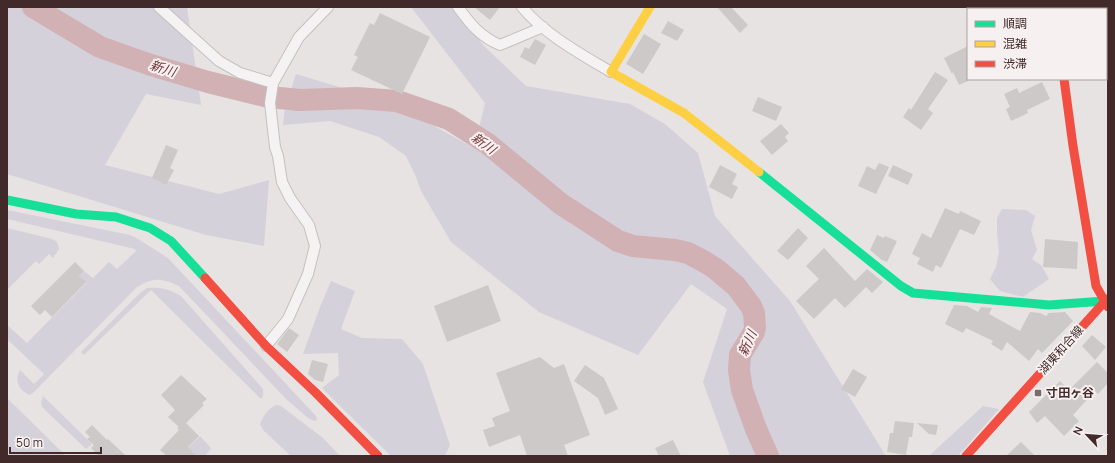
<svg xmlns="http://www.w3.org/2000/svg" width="1115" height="463" font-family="Manrope,'Noto Sans JP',sans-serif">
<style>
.green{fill:#d4d1da}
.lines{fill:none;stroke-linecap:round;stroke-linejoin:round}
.river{stroke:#d2b1b4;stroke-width:22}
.building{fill:#cec9c9}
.street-casing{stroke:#c5c1c1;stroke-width:12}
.street{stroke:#f4f2f2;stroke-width:10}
.fast{stroke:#16e098;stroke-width:9}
.slow{stroke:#ffcf43;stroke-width:9}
.jam{stroke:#f24e42;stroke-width:9}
.poi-dot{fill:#7b6b6a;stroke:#f7f0f0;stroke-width:1.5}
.labels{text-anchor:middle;stroke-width:4;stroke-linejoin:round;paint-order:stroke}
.street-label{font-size:12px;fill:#412a29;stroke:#f7f0f0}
.poi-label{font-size:12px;font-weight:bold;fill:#412a29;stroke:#f7f0f0;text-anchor:start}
.water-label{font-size:13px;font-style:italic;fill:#753337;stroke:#f7f0f0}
</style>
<rect width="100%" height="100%" fill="#e7e3e3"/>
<g class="green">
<polygon points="7,7 187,7 201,105 146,94 105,165 219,194 269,180 264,246 206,235 7,174"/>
<polygon points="411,7 452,7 484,46 526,86 630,104 665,124 698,153 715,216 790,301 886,456 730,456 703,382 727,309 691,284 638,355 539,312 451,242 421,191 416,177 406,156 379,137 330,121 283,125 285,107 296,74 349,90 429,123 474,148 485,103"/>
<polygon points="1002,209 1026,210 1035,216 1031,230 1037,250 1032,259 1041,265 1049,279 1023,297 1000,291 990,279 996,267 999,252 997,234 997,218"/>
<path d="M7 210 130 235 138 239 168 258 316 416 317 420 314 421 308 418 286 399 179 286C161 278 153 277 136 288L33 393 30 395C19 391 14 381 20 370L34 384 44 374 9 341 7 343V325L27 343 86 283 79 276 84 271 93 278 109 262 117 269 136 251 135 249 7 219Z"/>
<polygon points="7,228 52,239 57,242 59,249 53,258 49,254 39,264 36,261 7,290"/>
<polygon points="331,281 355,291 341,329 362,338 402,339 423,364 450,445 445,456 391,456 322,388 339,375 338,353 303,354 320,307"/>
<path d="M147 288C161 287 169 289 181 296L263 389V396L261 399 151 290 84 355 81 352 139 294Z"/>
<polygon points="43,396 92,444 86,449 42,407 41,403"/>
<polygon points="7,398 66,456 7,456"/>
<path d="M277 405 281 406 323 438 340 456H291L263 430 260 424C263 416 269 407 277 405Z"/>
<polygon points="983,406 999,409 958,456 929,456"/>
<polygon points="200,436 210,447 211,449 205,456 196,456 188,448"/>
</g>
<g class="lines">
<polyline class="river" points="33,7 100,47 148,64 208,82 269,97 300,100 357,98 397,101 449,119 488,144 561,204 618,241 633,246 675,250 688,253 705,262 716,269 736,286 751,306 754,313 755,327 754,332 740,355 739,370 742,390 756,429 768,456"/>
</g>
<g class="building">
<polygon points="474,7 500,7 490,20"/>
<polygon points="717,7 731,7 748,25 740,33"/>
<polygon points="380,13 430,37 402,94 351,70 358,57 354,55 370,23 374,25"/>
<polygon points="668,21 684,30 677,41 661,33"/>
<polygon points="644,34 661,44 643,74 626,64"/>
<polygon points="535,39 546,45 535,65 520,57 525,47 529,49"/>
<polygon points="968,46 968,81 959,85 953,72 952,74 944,58"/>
<polygon points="935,72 948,80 928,109 933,113 921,130 903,117 909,108 911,110"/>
<polygon points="1042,82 1050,99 1027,110 1028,113 1011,121 1006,109 1010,107 1004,94 1017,88 1019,93"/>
<polygon points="758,97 782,107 776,121 752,111"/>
<polygon points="781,124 789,133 785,137 788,141 772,155 760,141"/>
<polygon points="166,145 178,150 170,168 174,170 166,185 152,178"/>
<polygon points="879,163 889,167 876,194 858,186 867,166 875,170"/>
<polygon points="720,165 737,174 732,184 738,187 732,199 709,187"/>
<polygon points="893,165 913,174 908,185 888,176"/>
<polygon points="945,208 959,214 960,211 981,221 974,235 960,229 941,268 936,265 933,272 917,264 920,258 912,254 922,233 931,238"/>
<polygon points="798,228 808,238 788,260 777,251"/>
<polygon points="877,235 884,238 885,236 897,241 887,262 882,260 870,250"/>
<polygon points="1045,239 1078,242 1077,269 1043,267"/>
<polygon points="824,248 855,281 867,269 883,282 872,293 866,287 845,308 835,298 814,319 796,301 819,279 806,266"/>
<polygon points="75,262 84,271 79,276 86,282 52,317 45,310 40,315 31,306"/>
<polygon points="488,285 501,321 447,342 434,306"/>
<polygon points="954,305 967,306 978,312 981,307 992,308 989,314 1020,331 1030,312 1040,313 1046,316 1049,313 1065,312 1073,321 1042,353 1038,349 1029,361 1007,342 1002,351 991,344 993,341 966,328 963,333 945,324"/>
<polygon points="289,328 299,335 287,352 277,344"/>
<polygon points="1092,335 1106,347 1095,360 1082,346"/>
<polygon points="540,357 554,368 564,364 590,435 564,445 568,456 527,456 520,435 489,447 483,430 495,426 492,418 510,411 496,373"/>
<polygon points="312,360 328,364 323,382 315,380 308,374"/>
<polygon points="1097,362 1108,373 1108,383 1098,394 1095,391 1073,415 1079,421 1064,436 1045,416 1037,423 1029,412 1060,381 1069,390"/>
<polygon points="585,365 604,378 618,409 605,415 598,398 574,381"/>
<polygon points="853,369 867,377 855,397 841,389"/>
<polygon points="181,375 207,399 202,403 204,405 186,423 199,436 188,447 196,456 167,456 160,450 179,430 177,428 179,427 168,417 175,410 161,395"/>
<polygon points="895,421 914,423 912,437 909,437 906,455 887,452 890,433 893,433"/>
<polygon points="917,423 938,425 936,435 929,434"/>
<polygon points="92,425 107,440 108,439 126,456 99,456 91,448 94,445 87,439 90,437 85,432"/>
<polygon points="673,440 681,456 659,456 655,448"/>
<polygon points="1021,442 1035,456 1006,456"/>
</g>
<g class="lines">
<g class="street-casing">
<g id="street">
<polyline points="159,7 219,61 240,73 273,83 270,103 275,147 278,156 282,182 290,198 309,225 315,246 308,274 288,319 266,346"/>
<path d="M458 7C470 24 481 37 500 45L543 27"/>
<path d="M522 7C544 34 581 54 611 72"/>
<polyline points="273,83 299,37 328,7"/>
</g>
</g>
<use href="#street" class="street"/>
<g class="fast">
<polyline points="759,172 901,286 913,293 1049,305 1105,301"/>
<polyline points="7,200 76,214 116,217 150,228 171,241 205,278"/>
</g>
<g class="slow">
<polyline points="650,7 611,72 684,113 759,172"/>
<polyline points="1052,7 1052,9"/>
</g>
<g class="jam">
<polyline points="1064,79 1073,146 1096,286 1108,307"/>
<polyline points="205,278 266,346 316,393 378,456"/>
<polyline points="966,456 1107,299"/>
</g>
</g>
<rect class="poi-dot" x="1034" y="389" width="8" height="8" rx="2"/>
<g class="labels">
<g class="street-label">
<text transform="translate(1061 350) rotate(-48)" y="4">湖東和合線</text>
</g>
<g class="poi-label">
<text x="1046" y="397">寸田ヶ谷</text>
</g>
<g class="water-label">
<text transform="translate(163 68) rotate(18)" y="5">新川</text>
<text transform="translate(484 143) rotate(36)" y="5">新川</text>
<text transform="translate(747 343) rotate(-66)" y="5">新川</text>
</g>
</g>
<rect width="1115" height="463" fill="none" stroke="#412a29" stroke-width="16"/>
<rect x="967" y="8" width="140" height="72" fill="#f7f0f0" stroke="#aea1a0"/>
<rect x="975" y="21" width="20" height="6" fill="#16e098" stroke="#aea1a0"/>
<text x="1003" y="28" font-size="12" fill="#412a29">順調</text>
<rect x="975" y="41" width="20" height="6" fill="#ffcf43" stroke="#aea1a0"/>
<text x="1003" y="48" font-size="12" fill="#412a29">混雑</text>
<rect x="975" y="61" width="20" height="6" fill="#f24e42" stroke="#aea1a0"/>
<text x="1003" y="68" font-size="12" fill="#412a29">渋滞</text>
<g transform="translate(1087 435) rotate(296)" stroke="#f7f0f0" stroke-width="3" paint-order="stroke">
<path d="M0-3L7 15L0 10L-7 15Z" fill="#412a29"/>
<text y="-6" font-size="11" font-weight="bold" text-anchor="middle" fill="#412a29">N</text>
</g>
<path d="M10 447v6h91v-6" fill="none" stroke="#412a29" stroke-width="2"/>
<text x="16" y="447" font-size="12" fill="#412a29" stroke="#f7f0f0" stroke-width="3" paint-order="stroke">50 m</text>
</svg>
